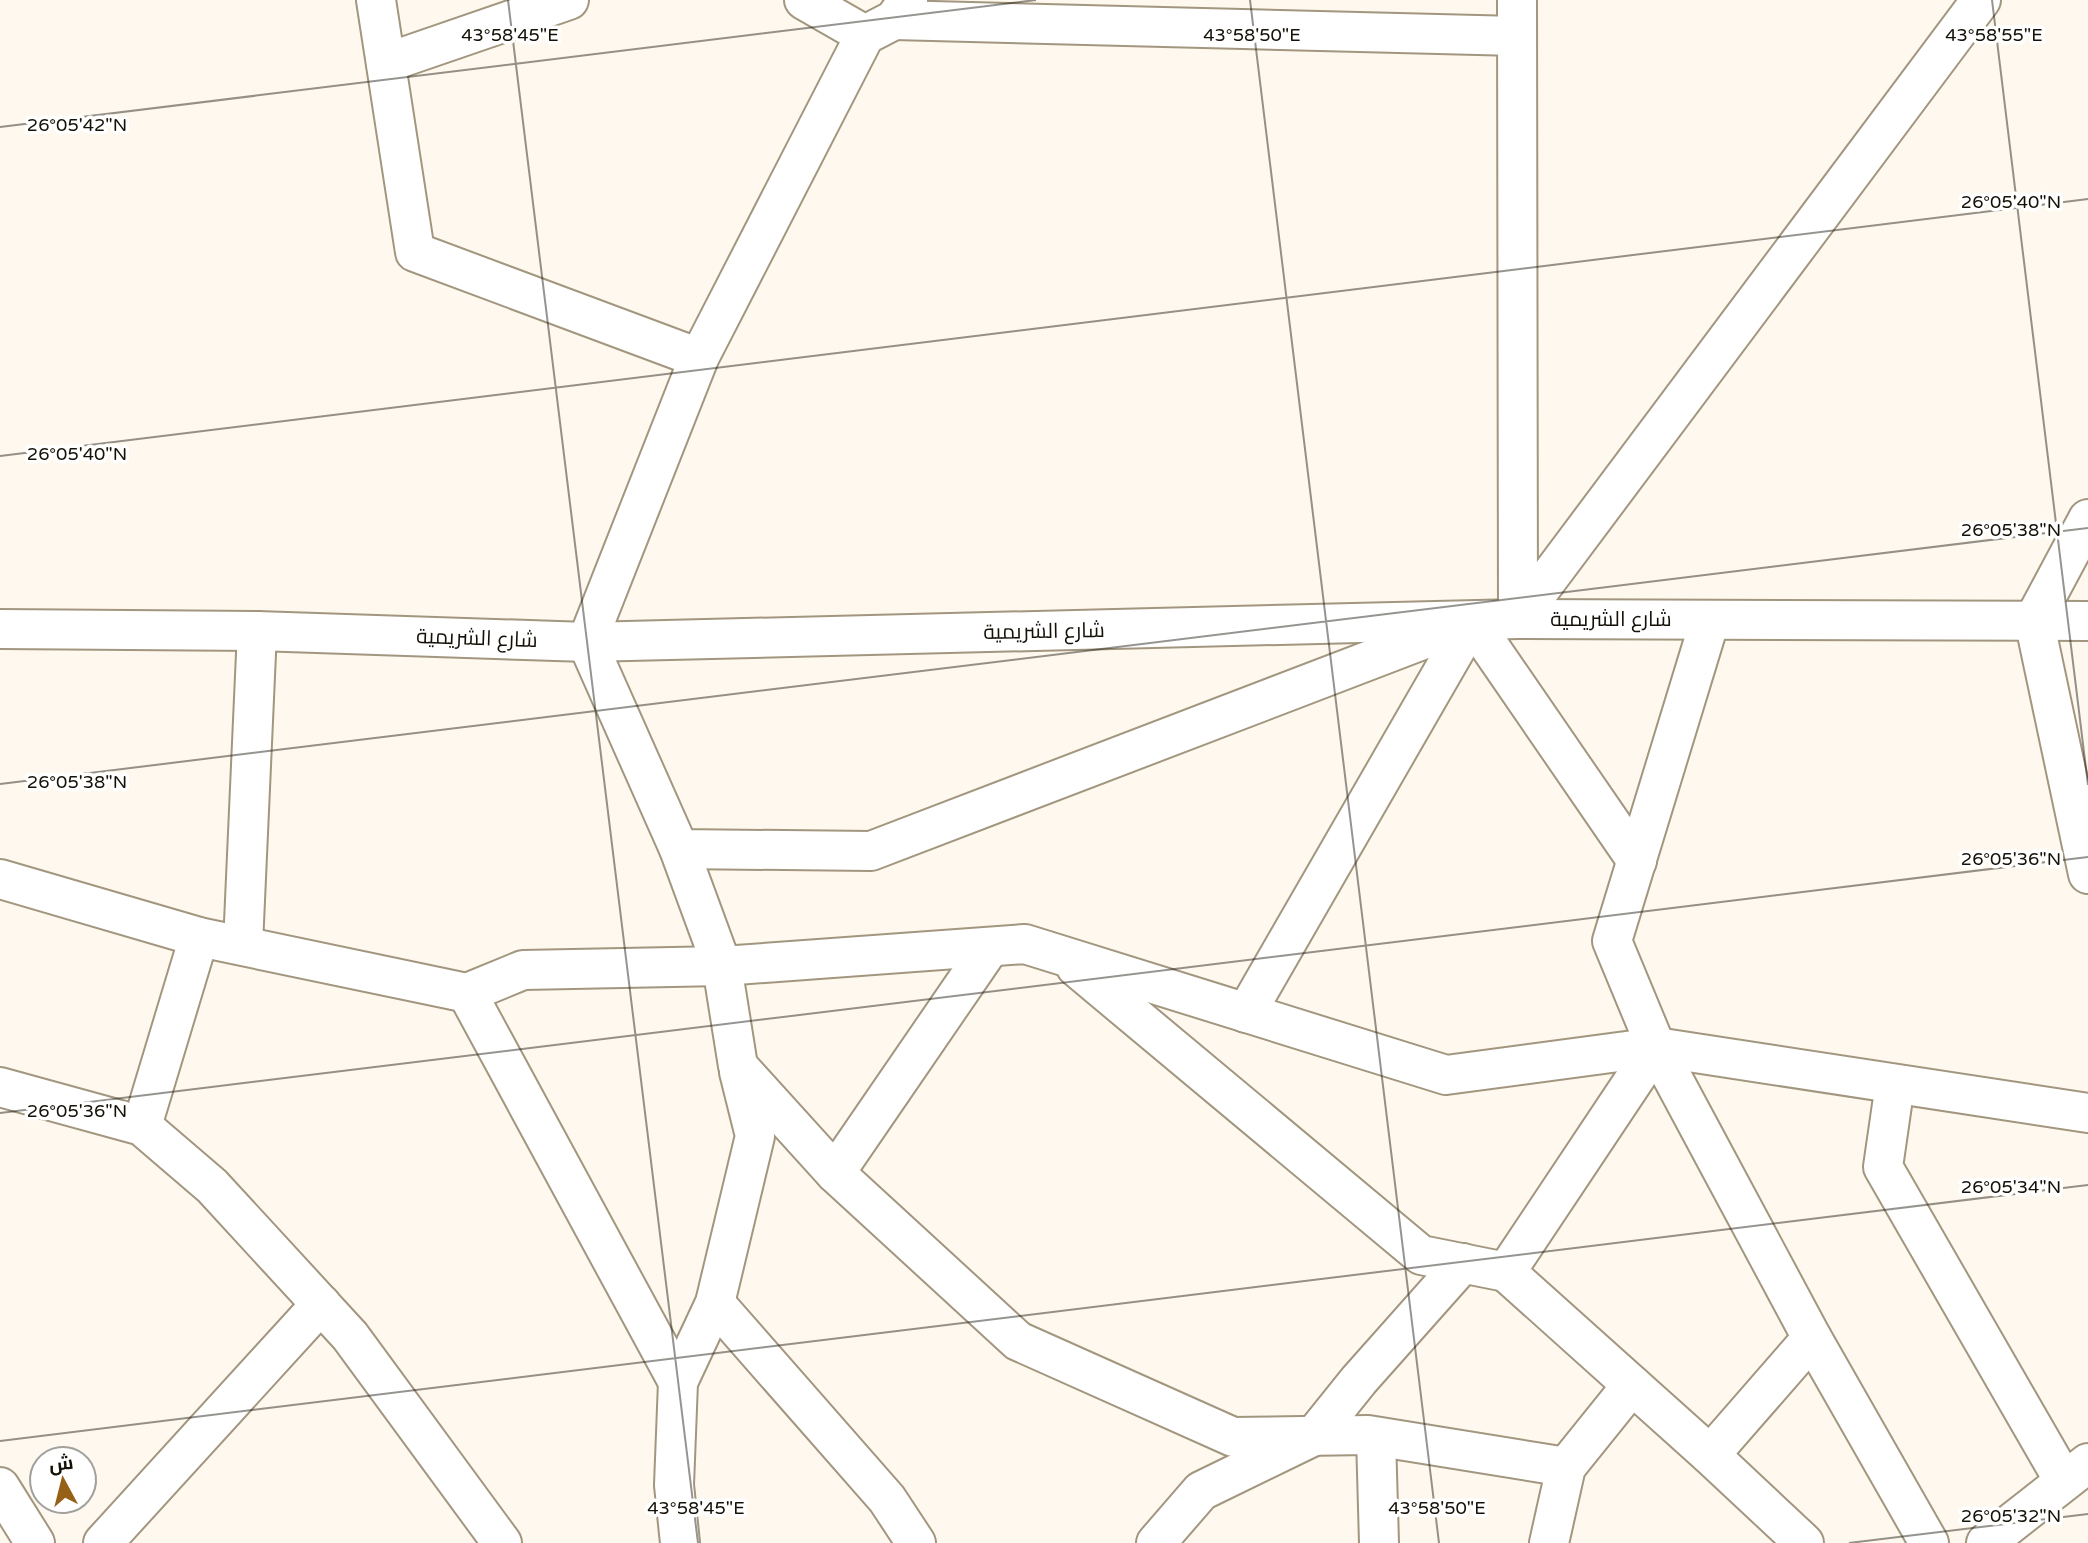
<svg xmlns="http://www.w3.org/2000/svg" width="2088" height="1543" font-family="'Varela Round',Cairo,sans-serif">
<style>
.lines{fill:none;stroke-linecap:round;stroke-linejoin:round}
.minor-casing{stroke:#a2967f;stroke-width:42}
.minor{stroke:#fff;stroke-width:38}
.ticks{fill:none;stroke:#151108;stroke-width:2;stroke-opacity:0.45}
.labels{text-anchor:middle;stroke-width:7;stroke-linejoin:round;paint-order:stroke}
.street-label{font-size:21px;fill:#151108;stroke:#fff}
.ticks-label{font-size:18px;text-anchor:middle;fill:#151108;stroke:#fff;stroke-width:7;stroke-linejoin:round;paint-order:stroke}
</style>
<rect width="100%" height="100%" fill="#fef8ee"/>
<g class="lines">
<g class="minor-casing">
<g id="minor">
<polyline points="376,0 415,252 699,358"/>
<polyline points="804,0 865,35"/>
<polyline points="908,0 894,20 865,35 699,358 587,642 679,849 871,851 1472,621 1637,861"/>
<polyline points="1517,0 1518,619"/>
<polyline points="894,20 1517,36"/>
<polyline points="386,63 569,0"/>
<polyline points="2088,519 2034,620 2088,874"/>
<polyline points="1518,619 1981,0"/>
<polyline points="1710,620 1612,941 1656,1047 1812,1338 1929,1543"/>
<polyline points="0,629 257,631 587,642 1518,619 2088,621"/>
<polyline points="679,849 722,966 738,1066 835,1173 1018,1341 1233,1437 1368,1435 1566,1467"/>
<polyline points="0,879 199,937 467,993 523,970 722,966 1025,944 1446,1075 1656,1047 2088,1113"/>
<polyline points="243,945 257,631"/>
<polyline points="1076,967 1421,1255 1506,1272"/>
<polyline points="467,993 678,1382"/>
<polyline points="1246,1013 1472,621"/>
<polyline points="1656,1047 1506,1272 1710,1455 1804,1543"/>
<polyline points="1895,1084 1883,1167 2064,1481"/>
<polyline points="0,1087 142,1126 212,1186 350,1336 502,1543"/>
<polyline points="142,1126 199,937"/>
<polyline points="835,1173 990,947"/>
<polyline points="715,1303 887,1499 916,1543"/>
<polyline points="1376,1437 1379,1543"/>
<polyline points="1710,1455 1812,1338"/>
<polyline points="0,1487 35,1543"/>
<polyline points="103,1543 321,1304"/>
<polyline points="680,1543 674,1485 678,1382 715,1303 755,1136 739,1072"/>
<polyline points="1156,1543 1201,1491 1314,1436 1359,1380 1463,1263"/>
<polyline points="1549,1543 1566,1467 1632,1385"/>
<polyline points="1986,1543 2088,1463"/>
</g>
</g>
<use href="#minor" class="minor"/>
</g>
<path class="ticks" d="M508 0 698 1543M1250 0 1439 1543M1992 0 2088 785M0 127 1036 0M0 456 2088 199M0 784 2088 528M0 1113 2088 857M0 1441 2088 1185M1849 1543 2088 1514"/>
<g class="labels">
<g class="street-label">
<text x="1611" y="626">شارع الشريمية</text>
<text transform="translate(1044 631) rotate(-1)" y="7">شارع الشريمية</text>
<text transform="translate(477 638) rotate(2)" y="7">شارع الشريمية</text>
</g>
</g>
<g class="ticks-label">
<text x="510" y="41">43°58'45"E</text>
<text x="1252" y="41">43°58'50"E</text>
<text x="1994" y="41">43°58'55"E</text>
<text x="77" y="131">26°05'42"N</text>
<text x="2011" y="208">26°05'40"N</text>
<text x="77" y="460">26°05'40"N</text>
<text x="2011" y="536">26°05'38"N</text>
<text x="77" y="788">26°05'38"N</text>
<text x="2011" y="865">26°05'36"N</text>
<text x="77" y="1117">26°05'36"N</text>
<text x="2011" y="1193">26°05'34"N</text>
<text x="696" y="1514">43°58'45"E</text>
<text x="1437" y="1514">43°58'50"E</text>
<text x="2011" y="1522">26°05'32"N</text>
</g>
<g transform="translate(63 1480) rotate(353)"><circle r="33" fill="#ffffff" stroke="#a1a09c" stroke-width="2"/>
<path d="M0-5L12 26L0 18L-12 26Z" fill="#966017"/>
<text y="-10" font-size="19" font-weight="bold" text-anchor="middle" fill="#151108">ش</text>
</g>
</svg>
